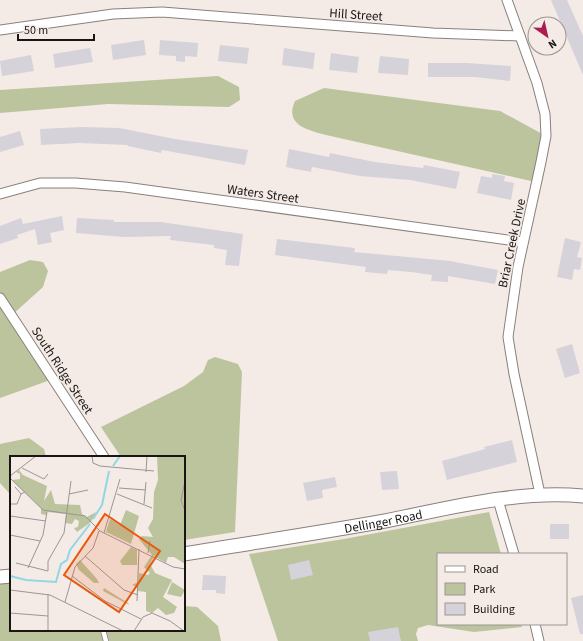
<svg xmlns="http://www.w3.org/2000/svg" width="583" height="641" font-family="'Source Sans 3',sans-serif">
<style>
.green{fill:#bbc49c}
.building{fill:#d5d2da}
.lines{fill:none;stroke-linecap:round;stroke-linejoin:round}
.lane-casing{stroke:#88807d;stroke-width:6}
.street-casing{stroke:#88807d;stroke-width:11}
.secondary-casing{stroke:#88807d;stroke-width:15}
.lane{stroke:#fff;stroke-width:4.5}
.street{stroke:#fff;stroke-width:9}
.secondary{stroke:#fff;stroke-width:13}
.labels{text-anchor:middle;stroke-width:3.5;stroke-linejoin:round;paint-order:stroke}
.street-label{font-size:13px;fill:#181514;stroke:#f4ebe7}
.inset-river{fill:none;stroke:#92d7e2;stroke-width:2}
.inset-road{fill:none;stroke:#9c9593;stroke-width:1}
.view{fill:#e8590c;fill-opacity:0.15;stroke:#e8590c;stroke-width:2}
.inset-edge{fill:none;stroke:#181514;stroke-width:2}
</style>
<rect width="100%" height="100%" fill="#f4ebe7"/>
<g class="green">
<polygon points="218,76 239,87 240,100 229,107 108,104 0,113 0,90"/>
<path d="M324 88 500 111 546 136 540 183 326 135C308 130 284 125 295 101Z"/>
<polygon points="30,260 43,262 48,271 43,287 12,315 53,379 0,398 0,272"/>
<polygon points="215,357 238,364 242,372 235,532 184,540 184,457 121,457 101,427 184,386 203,372 208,360"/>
<polygon points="29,438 44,449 46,457 11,457 11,495 0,483 0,444"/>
<polygon points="489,512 501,554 438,554 438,624 521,624 522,627 474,632 428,625 418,628 416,634 418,641 278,641 249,554 344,539"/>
<polygon points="11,576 11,630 184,630 184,606 197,607 218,626 221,641 0,641 0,577"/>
</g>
<g class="building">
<polygon points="551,0 567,0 583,36 583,75"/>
<polygon points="144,40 146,55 113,60 111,45"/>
<polygon points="160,40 198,43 197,57 185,56 185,62 176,61 176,56 159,55"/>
<polygon points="220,45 249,48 247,64 218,61"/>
<polygon points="90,48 93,62 55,68 53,54"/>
<polygon points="284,48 315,53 313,69 282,65"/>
<polygon points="331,53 359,57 357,73 329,70"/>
<polygon points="31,55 34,71 2,76 0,61"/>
<polygon points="380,56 409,59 408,75 378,73"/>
<polygon points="428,63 467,63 511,66 510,81 475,77 428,77"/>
<polygon points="82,127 119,128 175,139 248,150 245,165 162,150 161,153 128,146 128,145 79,143 41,145 40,129"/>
<polygon points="20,131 24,145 0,152 0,137"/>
<polygon points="289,149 329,157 330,153 375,162 423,168 424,165 460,172 456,189 410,180 360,176 312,167 311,172 286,167"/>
<polygon points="492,174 505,176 504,181 514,183 511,200 477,193 481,176 492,178"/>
<polygon points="62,216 64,230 50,233 52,242 38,245 35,229 17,235 18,238 0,244 0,226 21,218 23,224"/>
<polygon points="77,218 114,220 114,222 161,222 243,234 239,266 225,265 227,250 214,248 214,245 170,240 171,236 124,237 76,233"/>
<polygon points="565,238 581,242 577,257 582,258 580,270 574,269 572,280 557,277"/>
<polygon points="277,239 355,248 354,252 450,261 498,270 495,284 448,276 448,282 431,281 432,275 411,272 388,270 387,274 365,272 366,267 275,255"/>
<polygon points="572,344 580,373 565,378 556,349"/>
<polygon points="512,440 517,462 447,480 442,461 485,449 484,447"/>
<polygon points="397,471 399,489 382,490 380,472"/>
<polygon points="335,477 337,487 322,490 323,498 307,501 303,483"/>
<rect x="550" y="524" width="19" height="15"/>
<polygon points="309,560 313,575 291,580 288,565"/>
<polygon points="203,575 226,576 225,594 216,593 216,590 202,590"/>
<polygon points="583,595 583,634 580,634 571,598"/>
<polygon points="398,627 401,641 370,641 368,632"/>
</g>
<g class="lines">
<g class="lane-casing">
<polyline id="lane" points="103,630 106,641"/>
</g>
<g class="street-casing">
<g id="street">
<polyline points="507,0 537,83 545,114 546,136 541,162 518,267 508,337 514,374 540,494"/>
<polyline points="0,30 113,14 162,12 433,33 520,36"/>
<polyline points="0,194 40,183 75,183 125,187 523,242"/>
<polyline points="0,298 104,457"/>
<polyline points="498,500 514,554"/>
<polyline points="535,624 539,641"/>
</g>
</g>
<g class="secondary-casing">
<g id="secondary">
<path id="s1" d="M184 554C251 543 318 533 385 521 450 508 517 490 583 496"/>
<polyline points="0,577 11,576"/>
</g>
</g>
<use href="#lane" class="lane"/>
<use href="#street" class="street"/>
<use href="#secondary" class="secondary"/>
</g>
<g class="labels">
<g class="street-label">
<text transform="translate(356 14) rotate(4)" y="5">Hill Street</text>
<text transform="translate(263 193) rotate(8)" y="5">Waters Street</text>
<text transform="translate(511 243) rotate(-78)" y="5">Briar Creek Drive</text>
<text transform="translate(63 370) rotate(57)" y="5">South Ridge Street</text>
<text dy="5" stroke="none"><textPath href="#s1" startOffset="202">Dellinger Road</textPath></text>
</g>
</g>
<g transform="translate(10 456)">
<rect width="175" height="175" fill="#f4ebe7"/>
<path d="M147 0H175V108L164 101H158L156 107 144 100 140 108 145 117 162 124 153 141 167 151 164 157 156 159 148 152 142 157 136 155V136L128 135V131L122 129 128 126 129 117 138 119 140 117 134 111 142 99 129 83 132 80 143 81 138 72 143 63 144 36 148 24ZM9 14 13 19 37 30 34 45 41 34 45 48 70 49 72 58 77 61 86 56 81 66 67 76 64 72 68 71 69 65 65 63 62 68 55 67 56 58 37 56 36 59 31 58V52L2 24 10 23V18L6 16ZM116 54 129 60 121 88 96 76 100 63 110 69ZM121 91 127 94V109H112L110 105ZM70 104 87 123 89 127H84L69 114 66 108ZM162 126 175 134 171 141 157 138ZM94 132 118 147 119 149 93 135Z" fill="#bbc49c"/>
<path class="inset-river" d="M103 10 110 0M83 63 92 49 99 15M0 120 16 124 46 126 51 108 57 104 60 94 80 68"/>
<path class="inset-road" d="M82 0 83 7 90 10 144 15M12 12 34 23 38 18M136 16 137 0M0 20 26 0M0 22 33 54 75 60 90 75 163 111 175 113M175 25 171 44 175 55M5 31 11 38 15 36M109 32 136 34M59 38 78 34M107 38 142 52M0 48H7L11 38M134 48 136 26M0 60 36 65M94 77 110 23M0 79 30 85M138 97 140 85M75 100 114 134 128 139M6 107 38 115V105L54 77 61 25M18 112 33 79 37 56M62 120 95 145 131 163M0 134 40 139 113 175M38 138V175M127 145 129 93M55 146 65 111 83 92 89 75M0 157 38 160M124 175 133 161 142 157 160 165 174 175"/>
<path class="view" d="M95 58 150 95 109 156 54 119Z"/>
<rect width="175" height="175" class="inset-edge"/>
</g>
<rect x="437" y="553" width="130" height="72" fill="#f4ebe7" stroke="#9c9593"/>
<rect x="445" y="566" width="20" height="6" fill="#ffffff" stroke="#9c9593"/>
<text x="473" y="573" font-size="12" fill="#181514">Road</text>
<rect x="445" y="583" width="20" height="12" fill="#bbc49c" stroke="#9c9593"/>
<text x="473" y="593" font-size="12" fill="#181514">Park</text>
<rect x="445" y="603" width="20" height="12" fill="#d5d2da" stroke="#9c9593"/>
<text x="473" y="613" font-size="12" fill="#181514">Building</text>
<g transform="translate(547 36) rotate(146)"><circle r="19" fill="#f4ebe7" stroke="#9c9593"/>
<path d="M0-3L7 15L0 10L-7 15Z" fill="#ad1c4f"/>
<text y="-6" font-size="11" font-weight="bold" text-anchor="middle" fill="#181514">N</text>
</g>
<path d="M18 34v6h76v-6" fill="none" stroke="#181514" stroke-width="2"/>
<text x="24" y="34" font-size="12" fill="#181514" stroke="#f4ebe7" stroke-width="3" paint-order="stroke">50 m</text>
</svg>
